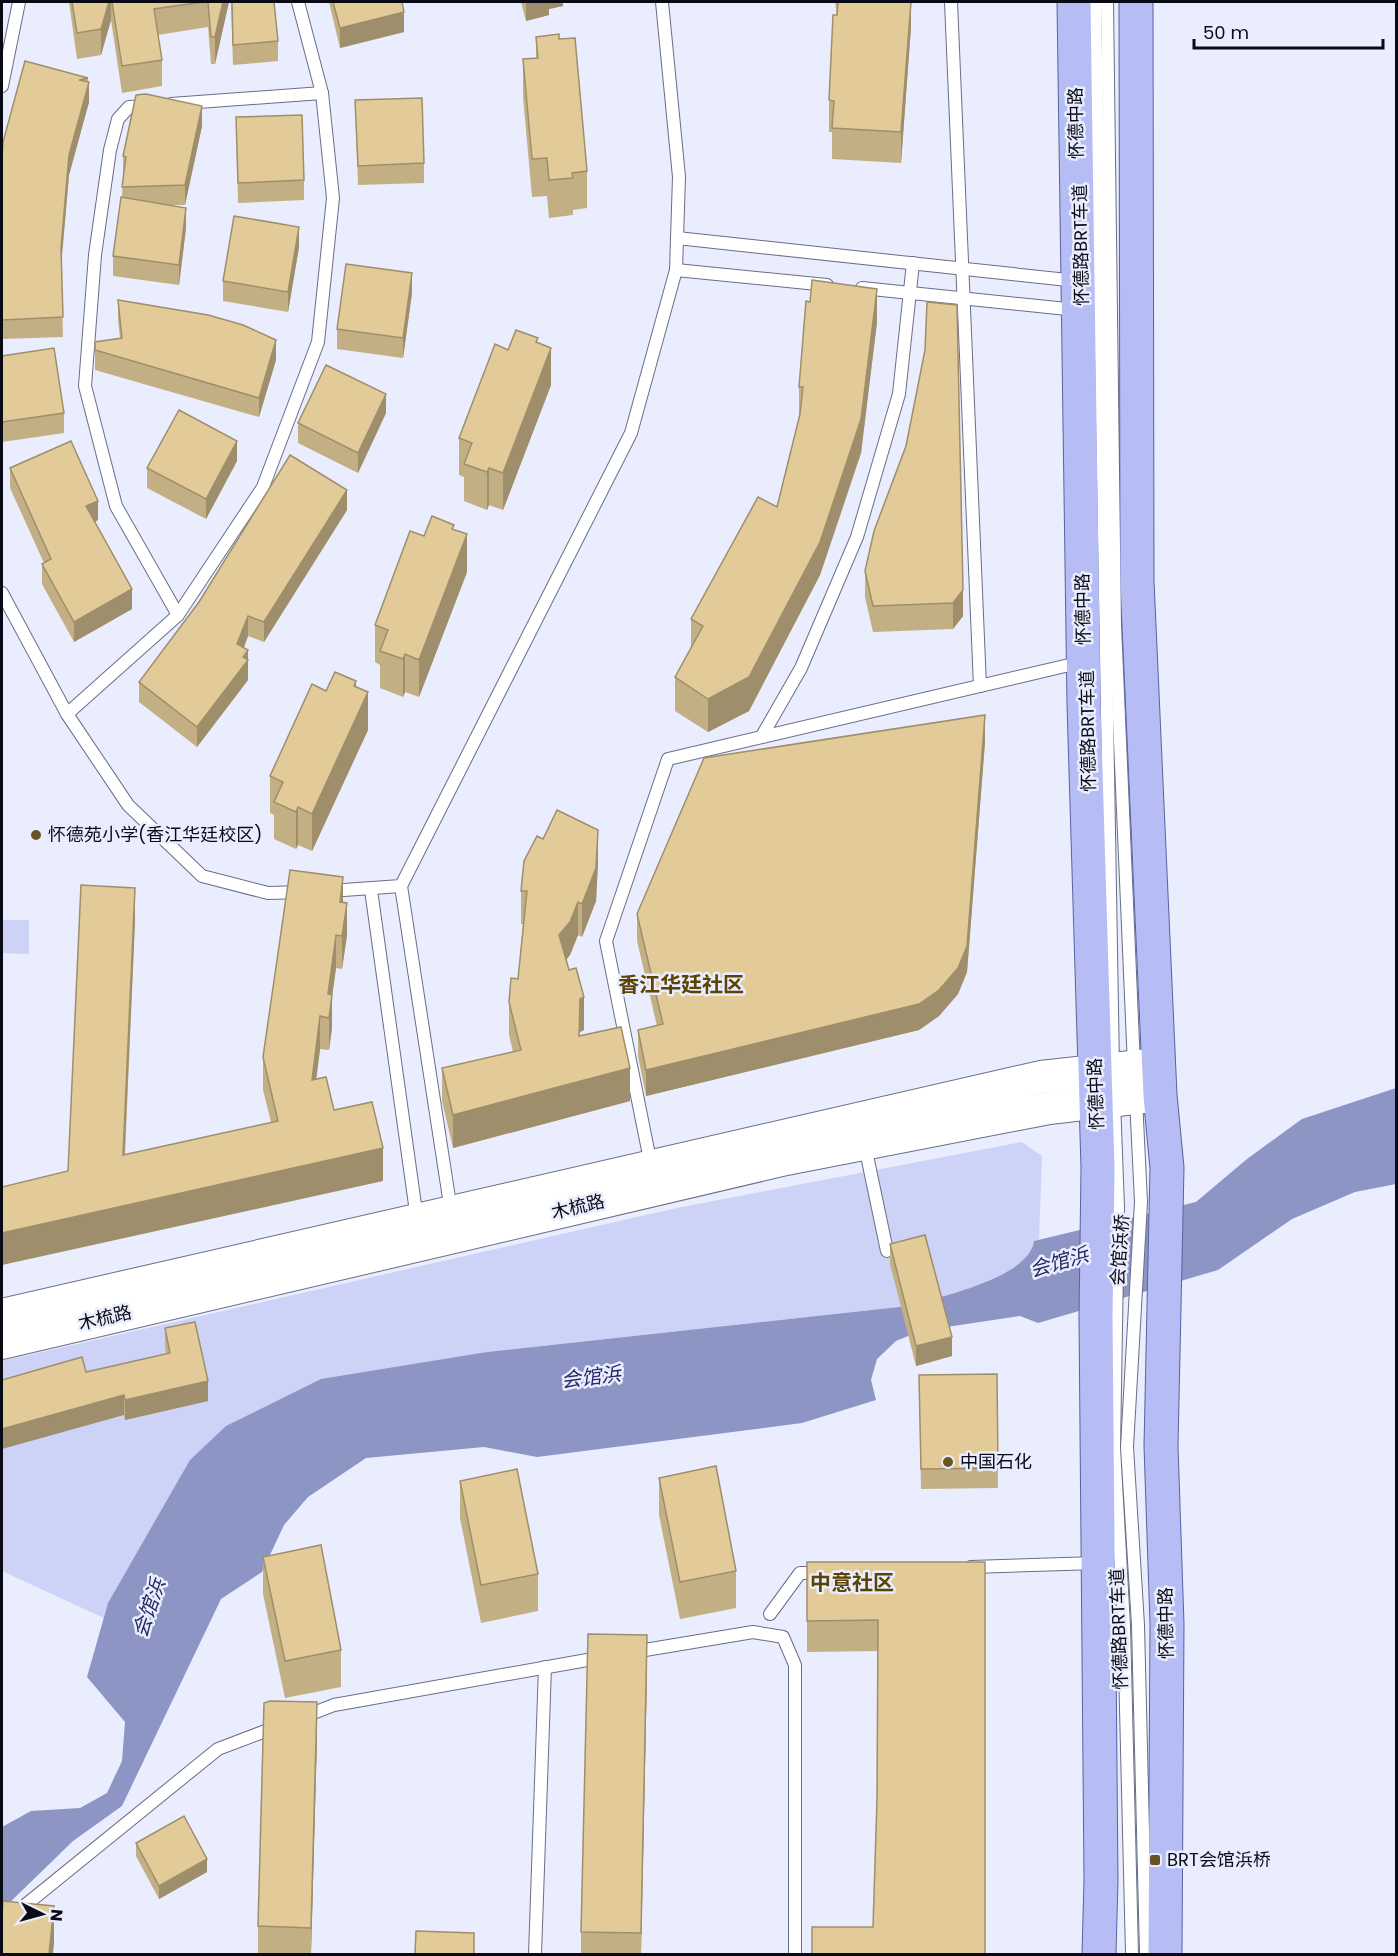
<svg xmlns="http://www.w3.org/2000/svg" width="1398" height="1956" font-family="Poppins,'Noto Sans SC',sans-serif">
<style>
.green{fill:#ccd3f7}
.water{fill:#8d95c5}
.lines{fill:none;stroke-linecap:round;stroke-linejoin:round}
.service-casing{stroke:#696e86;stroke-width:14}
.tertiary-casing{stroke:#696e86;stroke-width:34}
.primary-casing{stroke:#5962a1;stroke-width:35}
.service{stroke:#fff;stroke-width:12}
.tertiary{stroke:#fff;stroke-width:32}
.primary{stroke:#b5bdf4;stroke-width:33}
.wall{fill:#c3af84}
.shaded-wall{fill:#9f8e6b}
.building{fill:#e3cb99;stroke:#9f8e6b;stroke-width:1.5}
.poi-dot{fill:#695322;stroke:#e9edfe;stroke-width:2}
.labels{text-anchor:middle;stroke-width:5;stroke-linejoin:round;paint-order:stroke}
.street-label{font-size:18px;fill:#090b14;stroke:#e9edfe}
.poi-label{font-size:18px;fill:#090b14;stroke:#e9edfe;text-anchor:start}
.water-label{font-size:20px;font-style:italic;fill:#252862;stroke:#e9edfe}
.quarter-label{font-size:21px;font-weight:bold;fill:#5b4303;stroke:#e9edfe}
</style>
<rect width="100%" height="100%" fill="#e9edfe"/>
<g class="green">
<polygon points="2,920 29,920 29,954 2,953"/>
<path d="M1022 1142 1042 1156 1039 1240 1034 1241C1029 1278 939 1297 908 1306L487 1352 108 1603 104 1618 2 1571V1361L677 1208Z"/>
</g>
<path class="water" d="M1396 1088V1184L1355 1192 1292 1219 1218 1270 1038 1323 1020 1316 920 1331 896 1341 877 1359 871 1380 876 1400 802 1423 537 1457 484 1447 366 1458 308 1497 284 1525 262 1572 221 1599 122 1806 73 1841 2 1910V1827L31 1811 80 1808 107 1793 122 1761 125 1722 87 1677 108 1603 190 1460 226 1426 321 1379 487 1352 908 1306C939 1297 1029 1278 1034 1241L1196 1202 1247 1159 1302 1119Z"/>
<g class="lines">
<g class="service-casing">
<g id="service">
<polyline points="951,2 980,686"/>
<polyline points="1095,2 1113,1068"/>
<polyline points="1107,2 1115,625 1134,1066"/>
<polyline points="2,86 19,2"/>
<polyline points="171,104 322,93"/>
<polyline points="148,106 129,107 118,119 110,150 95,255 85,386 116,506 178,615"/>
<polyline points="677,238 1077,281"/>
<polyline points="676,270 827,285"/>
<polyline points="862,288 1077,310"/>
<polyline points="2,593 67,714 128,805 202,876 268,893 303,892"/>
<polyline points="67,714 178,615 263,487 318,342 333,198 322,93 298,2"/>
<polyline points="762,736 801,668 857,537 899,394 913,263"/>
<polyline points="401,886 451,1211"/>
<polyline points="371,890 417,1219"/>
<polyline points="329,891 401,886 631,433 676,270 679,177 662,2"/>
<polyline points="1136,1099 1141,1202 1127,1447 1138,1625 1146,1954"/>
<polyline points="1114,1101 1118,1207 1114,1447 1124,1626 1132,1954"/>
<polyline points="865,1146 887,1251"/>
<polyline points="651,1165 606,941 668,759 1082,662"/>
<polyline points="971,1567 1097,1563"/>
<polyline points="770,1614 800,1573 821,1573"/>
<polyline points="633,1652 753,1632 783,1637 795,1665 795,1954"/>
<polyline points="303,1717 334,1705 604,1657"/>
<polyline points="2,1924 218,1749 276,1727"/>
<polyline points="535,1954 545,1667"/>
</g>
</g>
<g class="tertiary-casing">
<g id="tertiary">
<polyline points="2,1315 1041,1077 1158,1064"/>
<polyline points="2,1343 786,1159 1049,1108 1160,1095"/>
</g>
</g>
<g class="primary-casing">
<g id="primary">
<polyline points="1074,2 1084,705 1098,1168 1096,1317 1101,1880 1099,1954"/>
<polyline points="1136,2 1137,581 1160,1095 1167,1168 1161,1446 1167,1624 1165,1954"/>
</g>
</g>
<use href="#service" class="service"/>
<use href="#tertiary" class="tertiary"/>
<use href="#primary" class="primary"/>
</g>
<g class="wall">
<polygon points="69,2 229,2 215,64 211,64 208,27 158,35 162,60 162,86 122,93 111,20 101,55 77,59"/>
<polygon points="231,2 274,2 278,41 278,61 233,65"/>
<polygon points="329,2 402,2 404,32 340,48"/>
<polygon points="521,2 563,2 563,6 549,9 549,15 526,21"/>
<polygon points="835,2 911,2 911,27 901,163 832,159 832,132 829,132 829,100 837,15"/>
<polygon points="536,37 559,39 587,171 587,208 573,210 573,215 549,218 547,196 532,197 523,97 523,59 536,58"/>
<polygon points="25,61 88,78 89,102 69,175 61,262 63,337 2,339 2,159"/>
<polygon points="355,100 424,163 424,183 358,185"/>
<polygon points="236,117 304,180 304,200 238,203"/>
<polygon points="202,126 185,205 169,205 186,228 179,285 113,276 113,256 122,197 123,176 123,156"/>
<polygon points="299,247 288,312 223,301 223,281"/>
<polygon points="412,293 403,358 337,349 337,329"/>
<polygon points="118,300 276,360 259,417 95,370 95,350 120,338 118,320"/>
<polygon points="957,305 963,616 953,629 873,632 865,597 865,571"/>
<polygon points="877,322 861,453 820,575 749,711 708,732 675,711 675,677 691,648 691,619 777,507 799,420 799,387"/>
<polygon points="538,343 551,385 503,510 489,505 487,510 464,501 464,477 459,475 459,438 508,350"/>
<polygon points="2,356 64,413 64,433 2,442"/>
<polygon points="386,413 358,473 298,443 298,423"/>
<polygon points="237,461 206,519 147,488 147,468"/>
<polygon points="10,468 98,520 95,522 132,609 74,642 42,584 42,564 44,563 10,488"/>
<polygon points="347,510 264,642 248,636 244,648 248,650 248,680 197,747 139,702 139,682"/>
<polygon points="454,529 467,572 419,697 405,692 403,697 380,688 380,665 375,662 375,625 424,536"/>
<polygon points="356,687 368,730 312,851 298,845 296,849 274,839 274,815 270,813 270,776 326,691"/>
<polygon points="985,742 967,972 958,994 939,1016 919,1030 646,1096 638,1056 638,1030 657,1026 637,941 637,914"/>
<polygon points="598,863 596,901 582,937 578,935 570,955 566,960 584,1030 580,1032 580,1036 630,1101 453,1148 442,1101 442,1068 513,1052 509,1035 509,1002 518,979 523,924 521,924 521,891"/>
<polygon points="343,902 347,935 342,969 336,968 332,997 332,1028 329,1050 320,1049 316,1079 334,1110 383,1181 68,1171 135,921 125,1155 271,1122 263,1090 263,1057"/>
<polygon points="890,1244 952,1356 916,1366 890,1264"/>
<polygon points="165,1328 208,1401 125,1420 124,1415 86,1372 166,1354 165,1348"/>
<polygon points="997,1374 998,1488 921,1489 919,1375"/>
<polygon points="659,1478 736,1571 736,1608 680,1619 659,1515"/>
<polygon points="460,1481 538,1574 538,1611 481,1623 460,1518"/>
<polygon points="263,1557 341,1650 341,1687 285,1698 263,1594"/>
<polygon points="807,1562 985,1562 985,1954 873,1927 877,1800 878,1651 807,1652"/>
<polygon points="647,1672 641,1954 581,1954 581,1932"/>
<polygon points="317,1739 311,1954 258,1954 258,1926"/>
<polygon points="136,1843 207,1872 159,1899 136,1856"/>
</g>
<g class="shaded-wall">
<polygon points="109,2 111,2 111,20 101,55 101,29"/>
<polygon points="223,2 229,2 215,64 215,37"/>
<polygon points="526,2 563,2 563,6 549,9 549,15 526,21"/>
<polygon points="911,2 911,27 901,163 901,132"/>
<polygon points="404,12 404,32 340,48 340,28"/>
<polygon points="89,82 89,102 69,175 61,268 61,248 69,155"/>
<polygon points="202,106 202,126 185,205 185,185"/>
<polygon points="186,208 186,228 179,285 179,265"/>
<polygon points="299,227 299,247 288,312 288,292"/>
<polygon points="412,273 412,293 403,358 403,338"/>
<polygon points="877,289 877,322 861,453 820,575 749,711 708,732 708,699"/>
<polygon points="276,340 276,360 259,417 259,398"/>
<polygon points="551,348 551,385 503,510 503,473"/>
<polygon points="386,394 386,413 358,473 358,453"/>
<polygon points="237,441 237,461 206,519 206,499"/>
<polygon points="489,468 489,505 487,510 487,472"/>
<polygon points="347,490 347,510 264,642 264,622"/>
<polygon points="98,501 98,520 86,526 86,506"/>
<polygon points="467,534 467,572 419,697 419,660"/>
<polygon points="132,589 132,609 74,642 74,622"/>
<polygon points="963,590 963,616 953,629 953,603"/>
<polygon points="248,616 248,636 237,664 237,644"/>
<polygon points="248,650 248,680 197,747 197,727"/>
<polygon points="405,654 405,692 403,697 403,659"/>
<polygon points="356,681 356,718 368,692 368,730 312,851 312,814"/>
<polygon points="985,715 985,742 967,972 958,994 939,1016 919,1030 646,1096 646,1070"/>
<polygon points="298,807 298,845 296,849 296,812"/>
<polygon points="598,830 598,863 596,901 582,937 582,904"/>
<polygon points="343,877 343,910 340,902"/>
<polygon points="135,888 135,921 123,1188 123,1155"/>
<polygon points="578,902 578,935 570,955 559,969 559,935"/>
<polygon points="347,903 347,935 342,969 342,936"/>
<polygon points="336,935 336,968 332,997 332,1028 329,1050 329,1018 328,994"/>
<polygon points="584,997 584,1030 580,1032 580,999"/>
<polygon points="320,1016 320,1049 312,1113 312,1080"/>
<polygon points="630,1068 630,1101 453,1148 453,1115"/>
<polygon points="383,1148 383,1181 2,1265 2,1233"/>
<polygon points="952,1337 952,1356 916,1366 916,1346"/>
<polygon points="208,1381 208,1401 125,1420 125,1400"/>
<polygon points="124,1395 124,1415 2,1449 2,1429"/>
<polygon points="647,1635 647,1672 641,1954 641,1933"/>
<polygon points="317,1702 317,1739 311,1954 311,1928"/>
<polygon points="207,1859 207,1872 159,1899 159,1886"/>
<polygon points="54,1906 54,1943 53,1954 49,1954"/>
</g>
<g class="building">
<polygon points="72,2 109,2 101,29 77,33"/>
<polygon points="112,2 203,2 154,9 162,60 122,66"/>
<polygon points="208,2 223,2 215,37 211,37"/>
<polygon points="232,2 274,2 278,41 233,45"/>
<polygon points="333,2 402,2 404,12 340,28"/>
<polygon points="838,2 911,2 901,132 832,128 834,101 829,100 833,15 837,15"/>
<polygon points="559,34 559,39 575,38 587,171 572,173 573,178 549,180 547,158 532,159 523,59 538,58 536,37"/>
<polygon points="25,61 88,78 79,80 89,82 69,155 61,248 63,317 2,320 2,159 3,142"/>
<polygon points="146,94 202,106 185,185 122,187 126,157 123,156 136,95"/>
<polygon points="422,98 424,163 358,166 355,100"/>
<polygon points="302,115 304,180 238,183 236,117"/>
<polygon points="121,197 186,208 179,265 113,256"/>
<polygon points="234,216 299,227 288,292 223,281"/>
<polygon points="346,264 412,273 403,338 337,329"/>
<polygon points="812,280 877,289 861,419 820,542 749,677 708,699 675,677 703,626 691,619 758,497 777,507 800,414 803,387 799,387 806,301 810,302"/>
<polygon points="118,300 208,315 243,325 276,340 259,398 95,350 95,342 122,338"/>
<polygon points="927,302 957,305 963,590 953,603 873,606 865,571 874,531 906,446 925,350"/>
<polygon points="516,330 538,338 536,342 551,348 503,473 489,468 487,472 464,464 472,443 459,438 495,344 508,350"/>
<polygon points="54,348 64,413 2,422 2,356"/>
<polygon points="326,365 386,394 358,453 298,423"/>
<polygon points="179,410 237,441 206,499 147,468"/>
<polygon points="71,441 98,501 86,506 132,589 74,622 42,564 51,559 10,468"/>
<polygon points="290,455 347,490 264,622 248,616 237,644 248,650 243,657 248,660 197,727 139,682 199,602"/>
<polygon points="432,516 454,525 452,529 467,534 419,660 405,654 403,659 380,651 388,630 375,625 410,531 424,536"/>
<polygon points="335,672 356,681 354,686 368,692 312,814 298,807 296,812 274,802 283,782 270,776 312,684 326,691"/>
<polygon points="985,715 967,946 958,968 939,990 919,1004 646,1070 638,1030 663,1024 637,914 704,758"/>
<polygon points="557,810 598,830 596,868 582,904 578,902 570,922 559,935 569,970 576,968 584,997 580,999 579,1036 621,1027 630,1068 453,1115 442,1068 521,1050 509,1002 511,978 518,979 527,891 521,891 524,861 537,836 543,839"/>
<polygon points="290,870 343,877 340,902 347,903 342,936 336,935 328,994 332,995 329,1018 320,1016 312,1080 326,1077 334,1110 372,1102 383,1148 2,1233 2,1187 68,1171 81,885 135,888 123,1155 278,1121 263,1057"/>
<polygon points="925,1235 952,1337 916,1346 890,1244"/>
<polygon points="195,1322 208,1381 125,1400 124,1395 2,1429 2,1380 82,1357 86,1372 170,1353 165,1328"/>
<polygon points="997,1374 998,1468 921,1469 919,1375"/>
<polygon points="716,1466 736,1571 680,1582 659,1478"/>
<polygon points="517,1469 538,1574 481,1585 460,1481"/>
<polygon points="321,1545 341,1650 285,1661 263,1557"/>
<polygon points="807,1562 985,1562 985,1954 812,1954 812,1927 873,1927 877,1800 878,1620 807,1621"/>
<polygon points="588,1634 647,1635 641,1933 581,1932"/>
<polygon points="270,1701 317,1702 311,1928 258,1926 264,1703"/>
<polygon points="184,1816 207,1859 159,1886 136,1843"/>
<polygon points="3,1901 54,1906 49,1954 2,1954 2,1916"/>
<polygon points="416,1931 474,1933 474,1954 415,1954"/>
</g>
<g class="poi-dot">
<circle cx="36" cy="835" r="6"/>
<circle cx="948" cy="1462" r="6"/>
<rect x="1149" y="1854" width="12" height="12" rx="3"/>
</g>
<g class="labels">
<g class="street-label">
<text transform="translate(1076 123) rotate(-91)" y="6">怀德中路</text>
<text transform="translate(1081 245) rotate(-91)" y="6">怀德路BRT车道</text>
<text transform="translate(1083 609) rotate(-91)" y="6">怀德中路</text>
<text transform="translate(1088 731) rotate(-91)" y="6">怀德路BRT车道</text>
<text transform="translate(1096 1094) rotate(-92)" y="6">怀德中路</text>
<text transform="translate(578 1207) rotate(-13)" y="6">木梳路</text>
<text transform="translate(1120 1250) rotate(-86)" y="6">会馆浜桥</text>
<text transform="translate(105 1318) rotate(-13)" y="6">木梳路</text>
<text transform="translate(1166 1623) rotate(-91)" y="6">怀德中路</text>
<text transform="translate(1119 1629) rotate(-92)" y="6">怀德路BRT车道</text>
</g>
<g class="poi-label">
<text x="48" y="841">怀德苑小学(香江华廷校区)</text>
<text x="960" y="1468">中国石化</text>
<text x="1167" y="1866">BRT会馆浜桥</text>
</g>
<g class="water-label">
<text transform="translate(1059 1262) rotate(-16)" y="7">会馆浜</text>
<text transform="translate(591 1377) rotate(-7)" y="7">会馆浜</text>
<text transform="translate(149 1608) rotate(-71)" y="7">会馆浜</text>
</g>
<g class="quarter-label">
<text x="681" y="992">香江华廷社区</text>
<text x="852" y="1590">中意社区</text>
</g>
</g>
<rect width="1398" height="1956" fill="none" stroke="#090b14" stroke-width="6"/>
<g transform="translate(42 1914) rotate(95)" stroke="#e9edfe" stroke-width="4.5" paint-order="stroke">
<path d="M0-4.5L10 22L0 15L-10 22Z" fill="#090b14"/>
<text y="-9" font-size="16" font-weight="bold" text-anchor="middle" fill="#090b14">N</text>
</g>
<path d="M1194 39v9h189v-9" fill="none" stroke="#090b14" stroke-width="3"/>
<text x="1203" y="39" font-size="18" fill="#090b14" stroke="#e9edfe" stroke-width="4.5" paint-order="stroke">50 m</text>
</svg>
